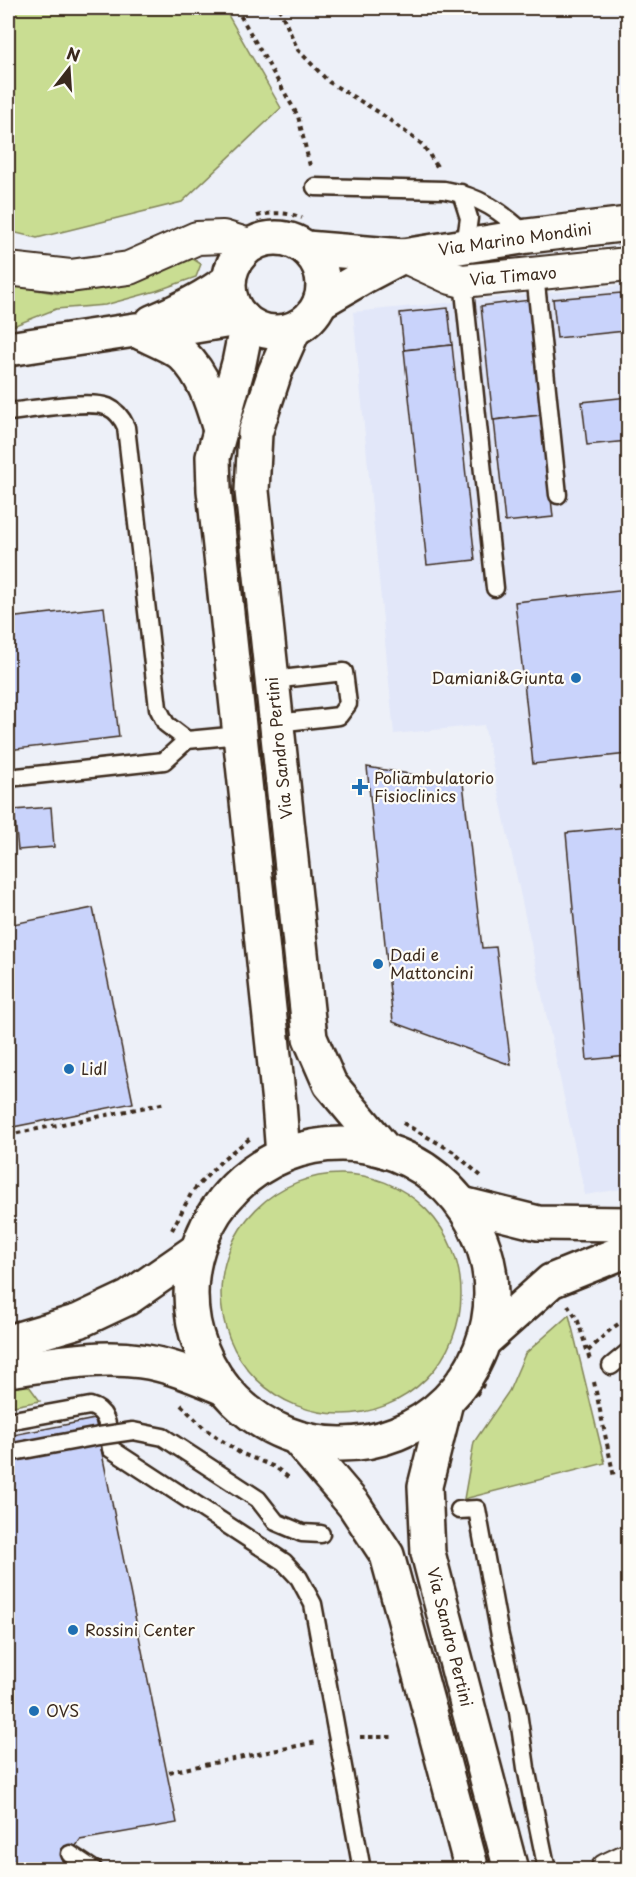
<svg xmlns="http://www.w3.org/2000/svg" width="636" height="1877" font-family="'Playpen Sans',sans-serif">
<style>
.built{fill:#e2e7f9}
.green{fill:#c9dd92;stroke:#828458;stroke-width:1.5}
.building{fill:#c9d3fb;stroke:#3b2a1e;stroke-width:1.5}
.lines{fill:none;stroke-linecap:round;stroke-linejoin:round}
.lane-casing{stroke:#3b2a1e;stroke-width:21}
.street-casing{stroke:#3b2a1e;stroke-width:36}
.secondary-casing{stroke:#3b2a1e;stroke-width:38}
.primary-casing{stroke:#3b2a1e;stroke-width:38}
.path{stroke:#3b2a1e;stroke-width:4;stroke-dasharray:4.5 4.5;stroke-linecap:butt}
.lane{stroke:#fdfcf7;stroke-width:16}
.street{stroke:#fdfcf7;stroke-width:32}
.secondary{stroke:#fdfcf7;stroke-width:33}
.primary{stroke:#fdfcf7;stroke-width:33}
.lane-bridge-casing{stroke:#3b2a1e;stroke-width:21;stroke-linecap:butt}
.primary-bridge-casing{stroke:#3b2a1e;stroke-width:38;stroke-linecap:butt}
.lane-bridge{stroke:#fdfcf7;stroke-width:16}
.primary-bridge{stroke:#fdfcf7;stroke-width:33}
.poi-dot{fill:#1f6fb2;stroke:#fdfcf7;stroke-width:2}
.labels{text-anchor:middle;stroke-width:4.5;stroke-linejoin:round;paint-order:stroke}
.street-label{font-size:16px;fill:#3b2a1e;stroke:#fdfcf7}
.poi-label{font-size:16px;fill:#3b2a1e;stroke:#fdfcf7;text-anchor:start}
</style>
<rect width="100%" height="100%" fill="#edf0f8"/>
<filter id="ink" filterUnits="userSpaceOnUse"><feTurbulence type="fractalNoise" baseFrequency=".0167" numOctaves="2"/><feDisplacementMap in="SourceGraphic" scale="12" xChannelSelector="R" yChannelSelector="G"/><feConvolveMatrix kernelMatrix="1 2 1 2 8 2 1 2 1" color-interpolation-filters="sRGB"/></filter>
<g filter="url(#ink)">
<polygon class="built" points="628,285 628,1188 585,1195 484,725 394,734 353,312"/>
<g class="green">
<polygon points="8,8 224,8 281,108 182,202 37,238 8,231"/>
<polygon points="190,257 201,264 196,277 156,291 105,305 56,309 8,328 8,285 60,294 137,279"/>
<circle cx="341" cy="1294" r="120"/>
<polygon points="569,1315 605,1463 464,1499 474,1442 509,1391 525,1354"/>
<polygon points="26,1382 40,1401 8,1407 8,1385"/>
</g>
<g class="building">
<polygon points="621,293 625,331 557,338 553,299"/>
<polygon points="530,300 542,415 493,420 481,306"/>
<polygon points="448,308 452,345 404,350 400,313"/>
<polygon points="452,345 475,560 427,565 404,350"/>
<polygon points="628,397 628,441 587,445 582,402"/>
<polygon points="542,415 553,517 505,522 494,420"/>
<polygon points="628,590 628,754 533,764 515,602"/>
<polygon points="104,607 119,737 8,750 8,618"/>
<polygon points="367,767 463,783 482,948 496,947 511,1065 393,1022"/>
<polygon points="51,807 54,847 18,850 14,810"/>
<polygon points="628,827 628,1056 587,1060 566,833"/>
<polygon points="93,908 133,1103 8,1128 8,925"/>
<polygon points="95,1419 177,1823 80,1840 60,1870 8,1870 8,1436"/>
</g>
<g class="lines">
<g class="lane-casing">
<g id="lane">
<path d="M315 187 444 190C480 196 502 212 528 236"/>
<polyline points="461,193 469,218 465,246"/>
<polyline points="535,274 558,495"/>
<polyline points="463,281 495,588"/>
<path d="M8 412C30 410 89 399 108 407 117 411 122 418 126 427L158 708 166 724 187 740"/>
<polyline points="272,680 344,672 348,704 339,716 277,723"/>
<polyline points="8,778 164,761 187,740 240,735"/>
<polyline points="611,1366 628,1352"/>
<path d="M8 1421 90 1406C110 1411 108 1432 111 1449L284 1562 299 1578 313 1604 362 1870"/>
<polyline points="133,1431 163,1437 258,1499 276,1522 302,1533 321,1534"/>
<polyline points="8,1453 99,1436"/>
<polyline points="459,1510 477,1509 500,1636 518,1712 526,1768 547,1870"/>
<polyline points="70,1854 94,1870"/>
</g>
</g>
<g class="street-casing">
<g id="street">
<polyline points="403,256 451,278 463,281 628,264"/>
<polyline points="8,269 70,276 129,268 197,238 223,237 249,245"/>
<polyline points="607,1870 628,1860"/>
</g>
</g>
<g class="secondary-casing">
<g id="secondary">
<polyline points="462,1204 538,1223 628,1224"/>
<polyline points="485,1340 551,1281 628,1250"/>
<polyline points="8,1342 79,1321 128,1298 197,1250"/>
<path d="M8 1370C51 1364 97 1355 141 1361 170 1365 197 1377 224 1388"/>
</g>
</g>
<g class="primary-casing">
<g id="primary">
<circle cx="276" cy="285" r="47"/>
<polyline points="306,248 403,256 528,236 628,224"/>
<polyline points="320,302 363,277 403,256"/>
<path d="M152 322C179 311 205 298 229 280"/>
<polyline points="247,323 239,363 213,457 214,490 279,1103 283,1155"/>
<polyline points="294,329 275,372 255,433 252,491 310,1038 330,1084 386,1151"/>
<path d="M138 331C149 337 175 347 183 355 204 375 212 403 220 430"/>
<polyline points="8,349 135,330 183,328 243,318"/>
<circle cx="341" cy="1294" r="150"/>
<polyline points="446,1402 425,1486 428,1553 467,1703"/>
<polyline points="297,1438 354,1505 387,1555 430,1712"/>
</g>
</g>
<g class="path">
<polyline points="236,8 298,116 310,166"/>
<polyline points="279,8 298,50 329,82 380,113 423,145 438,168"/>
<path d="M257 216C272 212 287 212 302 218"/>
<polyline points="403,1123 452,1151 481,1176"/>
<polyline points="8,1135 166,1103"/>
<polyline points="172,1230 192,1192 224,1158 252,1137"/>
<polyline points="568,1305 578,1321 590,1360"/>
<polyline points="588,1351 610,1330 628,1317"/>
<polyline points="594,1382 614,1477"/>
<polyline points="476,1395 482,1387 489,1370"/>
<polyline points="181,1405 205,1429 240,1453 275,1467 288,1477"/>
<polyline points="360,1737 396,1737"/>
<polyline points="169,1772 317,1742"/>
</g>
<use href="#lane" class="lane"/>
<use href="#street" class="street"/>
<use href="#secondary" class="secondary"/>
<use href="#primary" class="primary"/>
<g class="lane-bridge-casing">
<polyline id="lane-bridge" points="99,1436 133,1431"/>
</g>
<g class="primary-bridge-casing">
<g id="primary-bridge">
<polyline points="467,1703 511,1870"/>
<polyline points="430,1712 472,1870"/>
</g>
</g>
<use href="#lane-bridge" class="lane-bridge"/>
<use href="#primary-bridge" class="primary-bridge"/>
</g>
</g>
<g class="poi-dot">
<circle cx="576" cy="678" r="6"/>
<path d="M357 778h6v6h6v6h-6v6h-6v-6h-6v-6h6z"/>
<circle cx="378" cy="964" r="6"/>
<circle cx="69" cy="1069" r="6"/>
<circle cx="73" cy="1630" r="6"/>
<circle cx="34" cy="1711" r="6"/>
</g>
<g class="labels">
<g class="street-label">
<text transform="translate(515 239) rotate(-8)" y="6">Via Marino Mondini</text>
<text transform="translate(513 276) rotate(-5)" y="6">Via Timavo</text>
<text transform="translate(279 748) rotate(-96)" y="6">Via Sandro Pertini</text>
<text transform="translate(450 1637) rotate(76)" y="6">Via Sandro Pertini</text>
</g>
<g class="poi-label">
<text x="564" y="684" text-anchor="end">Damiani&amp;Giunta</text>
<text x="374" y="784">Poliambulatorio<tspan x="374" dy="18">Fisioclinics</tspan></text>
<text x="390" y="961">Dadi e<tspan x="390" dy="18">Mattoncini</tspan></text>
<text x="81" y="1075">Lidl</text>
<text x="85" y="1636">Rossini Center</text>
<text x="46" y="1717">OVS</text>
</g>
</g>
<rect width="636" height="1877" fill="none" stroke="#fdfcf7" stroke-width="30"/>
<rect x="15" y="15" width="606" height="1847" fill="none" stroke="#3b2a1e" stroke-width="2" filter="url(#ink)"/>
<g transform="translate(69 69) rotate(17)" stroke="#fdfcf7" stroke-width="4.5" paint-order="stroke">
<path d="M0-4.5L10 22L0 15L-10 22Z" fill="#3b2a1e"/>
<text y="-9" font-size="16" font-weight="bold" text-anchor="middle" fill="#3b2a1e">N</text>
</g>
</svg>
